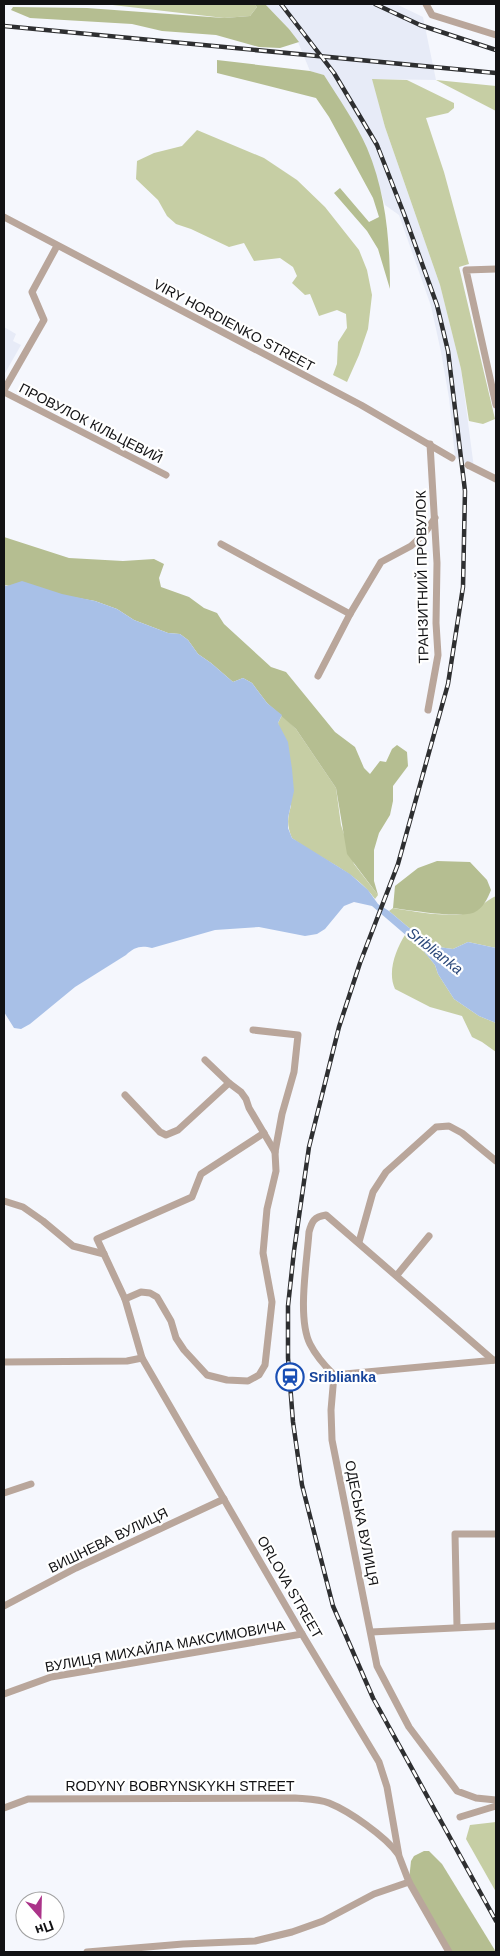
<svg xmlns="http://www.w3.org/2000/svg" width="500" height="1956" font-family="Helvetica,sans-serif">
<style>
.built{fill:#e7ebf7}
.green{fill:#c6cea4}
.forest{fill:#b5be91}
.water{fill:#a8c0e7}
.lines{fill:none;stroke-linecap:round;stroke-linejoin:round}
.street{stroke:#b9a69b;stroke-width:7}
.rail-casing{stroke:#2e2f31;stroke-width:4.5}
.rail{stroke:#fff;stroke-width:2.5;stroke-dasharray:8;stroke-linecap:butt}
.labels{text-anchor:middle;stroke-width:4.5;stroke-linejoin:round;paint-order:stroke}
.street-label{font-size:14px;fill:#121214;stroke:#fff}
.transit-label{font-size:14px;font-weight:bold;fill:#164399;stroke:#fff;text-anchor:start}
.water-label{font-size:15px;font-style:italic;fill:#2c497b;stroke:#fff}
</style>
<rect width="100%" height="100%" fill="#f5f7fd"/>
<g class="built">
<polygon points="265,4 396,4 423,17 436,80 373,79 385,127 440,285 461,369 474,468 455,457 449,398 441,352 431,306 399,215 385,205 367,149 324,75 310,71 298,42 289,29"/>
<polygon points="4,327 16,334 13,341 21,345 4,375"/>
</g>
<g class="green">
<polygon points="104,4 254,4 257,7 250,16 224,18"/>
<polygon points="372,79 407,80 454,103 454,108 448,113 426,118 444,172 469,264 459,267 495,419 483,424 469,421 461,369 440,285 385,127"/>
<polygon points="436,80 496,86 496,111"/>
<polygon points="197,130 264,158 297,180 325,207 359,250 367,270 372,295 368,329 359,355 347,382 333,375 337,364 338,342 347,328 346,314 337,310 319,316 310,294 305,295 292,283 297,276 293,267 280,258 254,261 244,243 229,247 191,229 176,224 167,216 158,200 136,179 137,161 154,153 182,146"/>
<path d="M282 715 296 729 336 788 341 825 354 864 378 895 375 899C355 870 319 859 292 838 287 826 287 819 291 806L278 723Z"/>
<path d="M496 896V948L468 942 453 949 438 947 408 927 389 911 393 908C411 911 454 919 470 912 481 908 486 900 496 896Z"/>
<path d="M405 935 422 949 435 965 438 974 454 999 479 1016 496 1023V1052L482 1042 472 1037 462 1016 430 1007 395 989C387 972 396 949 405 935Z"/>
<polygon points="496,1822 496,1892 466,1839 470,1825"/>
</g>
<g class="forest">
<polygon points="254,4 265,4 289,29 299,42 280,48 259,47 216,35 162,31 132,24 30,18 11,10 13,7 87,8 224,18 250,16 257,7"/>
<path d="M217 60 310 71 324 75C339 99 356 123 367 148 386 193 390 241 390 289L378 249 367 231 334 193 340 188 369 222 379 217 373 198 329 117 316 98 217 73Z"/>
<polygon points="4,537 69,558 123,561 154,559 164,564 159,578 161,587 189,597 204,608 217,613 224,624 271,667 286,672 335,732 355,747 364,768 370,774 380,761 386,762 392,749 397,745 407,752 408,766 393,786 393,801 390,815 379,833 374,850 374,881 378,895 347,854 336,788 296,729 267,703 252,683 243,678 233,682 211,663 198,654 188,640 180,634 168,633 134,620 117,609 95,601 4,585"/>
<path d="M437 861 470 862 487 880 491 890C488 898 483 908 475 912 462 919 409 910 393 908L395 886 418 868Z"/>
<polygon points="424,1851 429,1851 442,1864 496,1952 449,1952 409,1880 411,1861 414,1856"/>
</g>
<path class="water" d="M22 581 62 594 95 601 117 609 134 620 168 633 180 634 188 640 198 654 211 663 233 682 243 678 252 683 267 703 282 715 278 723 288 742 292 769 294 791 288 818V828L292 838 350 874 368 890 378 904 389 911 408 927 438 947 453 949 468 942 496 948V1023L479 1016 454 999 438 974 435 965 422 949 372 906 354 902 344 906 325 929 317 934 305 936 259 927 215 930 152 948C141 945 134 947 126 955L75 987 30 1024 21 1029 14 1028 4 1012V585L7 586Z"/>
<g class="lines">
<g class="street">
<polyline points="426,4 432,15 496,35"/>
<polyline points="4,217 361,405 452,458"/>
<polyline points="496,269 466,270 496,405"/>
<polyline points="4,390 44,320 32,292 57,246"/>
<polyline points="4,392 166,475"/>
<polyline points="468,465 496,479"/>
<polyline points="221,544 350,614"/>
<polyline points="318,676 350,614 381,562 411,546 424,534 435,518"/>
<polyline points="428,710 438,655 436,623 437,563 430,444"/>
<polyline points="205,1060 229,1083"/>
<polyline points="125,1095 160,1132 166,1135 178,1130 229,1083 241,1092 246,1099 249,1108 275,1152"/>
<polyline points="264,1133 201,1174 192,1197 97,1239 125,1299 142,1358 302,1634 379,1762 387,1787 399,1856 409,1882 449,1952"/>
<polyline points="4,1201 23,1207 43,1221 73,1246 104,1254"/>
<polyline points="359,1242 373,1192 386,1172 436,1127 449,1126 462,1133 496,1161"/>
<polyline points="397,1275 429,1236"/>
<polyline points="125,1299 141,1292 150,1293 157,1297 171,1321 176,1338 184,1350 207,1375 227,1380 248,1381 259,1375 265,1365 272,1302 263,1253 267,1209 276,1171 275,1152 282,1114 294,1072 298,1035 253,1030"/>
<path d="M493 1360 326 1215C314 1217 312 1221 309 1232 307 1262 297 1318 310 1344 316 1356 325 1366 334 1375L331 1410 332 1440 377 1666 409 1727 457 1791 476 1798 496 1800"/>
<polyline points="4,1362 127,1361 142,1358"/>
<polyline points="334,1375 496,1360"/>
<polyline points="4,1493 31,1484"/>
<polyline points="4,1606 76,1568 224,1499"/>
<polyline points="457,1627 455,1534 496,1534"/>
<polyline points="371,1632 496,1626"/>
<polyline points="4,1694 51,1677 302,1634"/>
<path d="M4 1808 28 1799 295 1798C306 1799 319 1799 329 1803 349 1811 385 1836 398 1854"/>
<polyline points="460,1817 496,1806"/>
<polyline points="87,1952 183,1944 255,1941 292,1932 323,1921 374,1894 409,1882"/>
</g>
<g class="rail-casing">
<g id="rail">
<polyline points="281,4 334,73 377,145 404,214 437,305 448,351 465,491 463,587 448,684 398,864 360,963 339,1027 309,1147 294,1251 288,1306 288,1358 293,1422 302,1485 333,1606 373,1698 496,1921"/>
<polyline points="375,4 420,25 496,50"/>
<polyline points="4,26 496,73"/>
</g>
</g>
<use href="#rail" class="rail"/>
</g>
<defs>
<g id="station-ring" transform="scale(1.4375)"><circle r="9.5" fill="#fff" stroke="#1a4fb4" stroke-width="1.5"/><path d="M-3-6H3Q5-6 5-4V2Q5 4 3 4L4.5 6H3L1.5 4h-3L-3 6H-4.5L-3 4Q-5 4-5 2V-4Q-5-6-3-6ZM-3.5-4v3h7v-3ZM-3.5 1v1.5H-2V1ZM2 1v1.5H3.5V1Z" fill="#1a4fb4"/></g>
</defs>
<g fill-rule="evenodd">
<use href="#station-ring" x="290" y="1377"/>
</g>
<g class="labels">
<g class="street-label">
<text transform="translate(234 325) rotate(28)" y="5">VIRY HORDIENKO STREET</text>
<text transform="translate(91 423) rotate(27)" y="5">ПРОВУЛОК КІЛЬЦЕВИЙ</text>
<text transform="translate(422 577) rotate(-91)" y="5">ТРАНЗИТНИЙ ПРОВУЛОК</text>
<text transform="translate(362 1523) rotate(79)" y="5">ОДЕСЬКА ВУЛИЦЯ</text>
<text transform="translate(108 1540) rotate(-26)" y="5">ВИШНЕВА ВУЛИЦЯ</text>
<text transform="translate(290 1587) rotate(60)" y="5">ORLOVA STREET</text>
<text transform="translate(165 1646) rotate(-10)" y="5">ВУЛИЦЯ МИХАЙЛА МАКСИМОВИЧА</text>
<text x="180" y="1791">RODYNY BOBRYNSKYKH STREET</text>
</g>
<g class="transit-label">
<text x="309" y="1382">Sriblianka</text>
</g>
<g class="water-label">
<text transform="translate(435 951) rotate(38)" y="5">Sriblianka</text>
</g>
</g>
<rect width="500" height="1956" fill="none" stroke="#121214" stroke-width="10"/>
<g transform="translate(40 1916) rotate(160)"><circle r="24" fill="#ffffff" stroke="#a0a0a1"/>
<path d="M0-4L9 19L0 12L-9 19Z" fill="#ab3389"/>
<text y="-8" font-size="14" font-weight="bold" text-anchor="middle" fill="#121214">Пн</text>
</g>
</svg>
